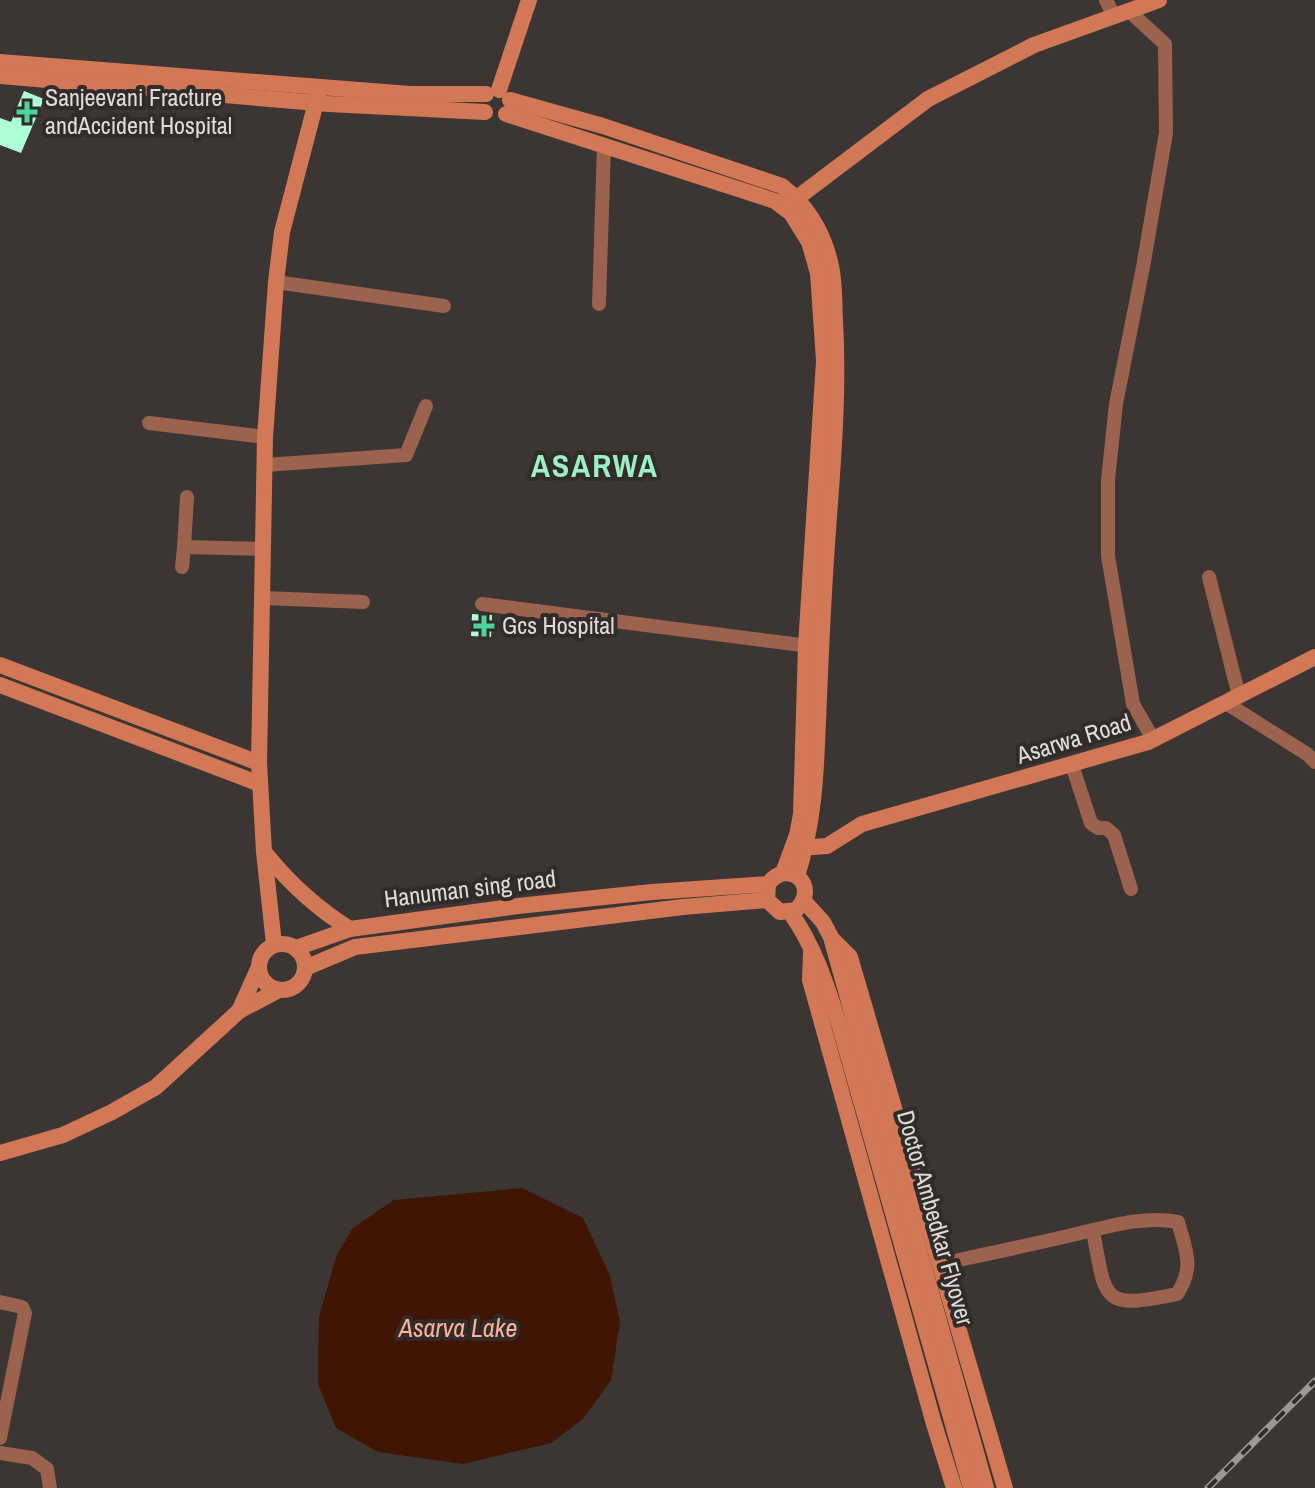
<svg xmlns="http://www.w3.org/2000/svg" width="1315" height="1488" font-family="'Archivo Narrow',sans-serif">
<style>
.water{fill:#411504}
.building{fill:#adfed6}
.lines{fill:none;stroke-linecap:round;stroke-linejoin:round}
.street{stroke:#9b624d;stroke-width:14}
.secondary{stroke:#d27856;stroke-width:16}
.rail-casing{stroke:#9d9896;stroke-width:7}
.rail{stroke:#312b29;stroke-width:4;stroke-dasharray:12;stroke-linecap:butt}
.poi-dot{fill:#4bd49b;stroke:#312b29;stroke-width:3}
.labels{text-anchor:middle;stroke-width:8;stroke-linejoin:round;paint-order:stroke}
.poi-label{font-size:24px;fill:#e0dcdb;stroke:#312b29;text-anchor:start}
.street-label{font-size:24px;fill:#e0dcdb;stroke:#312b29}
.water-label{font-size:26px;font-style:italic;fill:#fab399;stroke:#312b29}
.district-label{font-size:32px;font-weight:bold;letter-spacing:2px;fill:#9cf0c7;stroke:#312b29}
</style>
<rect width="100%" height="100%" fill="#3b3533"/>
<polygon class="water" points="522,1188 583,1218 610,1276 620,1322 611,1380 583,1419 551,1443 463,1464 378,1452 336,1428 318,1384 319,1317 337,1254 353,1228 394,1200"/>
<g class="building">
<polygon points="24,91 44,99 21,153 0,145 0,118 11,122"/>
<polygon points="472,614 492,615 491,637 471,636"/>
</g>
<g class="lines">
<g class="street">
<polyline points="1106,0 1114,16"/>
<polyline points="1129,11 1165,44 1166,133 1143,267 1116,404 1108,480 1108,556 1133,704 1153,739"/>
<polyline points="276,282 444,306"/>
<polyline points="599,304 604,145"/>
<polyline points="149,423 265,437"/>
<polyline points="265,465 406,455 426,406"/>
<polyline points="187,497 184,547 262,549"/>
<polyline points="182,567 184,547"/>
<polyline points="1209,577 1239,696"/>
<polyline points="263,598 363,602"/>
<polyline points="482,604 817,647"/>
<polyline points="1226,703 1307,754 1315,762"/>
<polyline points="1072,765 1091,823 1098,828 1106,828 1114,835 1131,889"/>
<path d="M940 1264C982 1255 1025 1246 1068 1236 1104 1228 1141 1215 1178 1222 1186 1251 1195 1267 1177 1294 1101 1310 1106 1301 1093 1231"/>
<polyline points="0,1302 22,1307 25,1313 0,1438"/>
<polyline points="0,1453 32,1458 47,1469 50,1488"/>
</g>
<g class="secondary">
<polyline points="0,62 410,94 486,94"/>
<polyline points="0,76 329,104 485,112"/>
<polyline points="499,90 529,0"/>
<path d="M510 100 603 126 782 186C809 207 824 233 831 266 835 284 834 303 835 321 840 406 830 490 825 575 822 624 820 672 818 721 816 776 814 823 797 876"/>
<polyline points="506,114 775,201 791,213 809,242 818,273 824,361 806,646 801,814 797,835 783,873"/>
<polyline points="789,204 928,99 1034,45 1159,0"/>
<polyline points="0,665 259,763"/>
<polyline points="0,685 260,784"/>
<polyline points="798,848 827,846 862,824 1148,742 1315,657"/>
<path d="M265 853C290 884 316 908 350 929"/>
<polyline points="804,901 823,922 832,939 850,957 1005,1488"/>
<path d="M790 912C815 947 827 986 840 1027L971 1488"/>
<polyline points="832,941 986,1488"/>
<circle cx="282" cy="967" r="23"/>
<polyline points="274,944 264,852 259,763 265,437 276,282 282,232 320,87"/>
<path d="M296 948 350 929 518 906 652 892 768 884C788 857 821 886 796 910L780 912 767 900 768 884"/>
<polyline points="811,953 810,980 934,1424 954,1488"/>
<polyline points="305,968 355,947 683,907 767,900"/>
<polyline points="239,1011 279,990"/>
<polyline points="0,1153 63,1135 112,1112 156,1087 239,1011 258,969"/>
</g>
<g class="rail-casing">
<polyline id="rail" points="1208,1488 1315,1381"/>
</g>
<use href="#rail" class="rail"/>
</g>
<g class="poi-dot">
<path d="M23 100h8v8h8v8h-8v8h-8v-8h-8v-8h8z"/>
<path d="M480 614h8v8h8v8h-8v8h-8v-8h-8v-8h8z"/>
</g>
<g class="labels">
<g class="poi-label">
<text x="45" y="106">Sanjeevani Fracture<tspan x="45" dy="28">andAccident Hospital</tspan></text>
<text x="502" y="634">Gcs Hospital</text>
</g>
<g class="street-label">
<text transform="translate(1074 739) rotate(-17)" y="8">Asarwa Road</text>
<text transform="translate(470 889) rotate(-7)" y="8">Hanuman sing road</text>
<text transform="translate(935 1218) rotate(74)" y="8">Doctor Ambedkar Flyover</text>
</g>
<g class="water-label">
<text x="458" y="1337">Asarva Lake</text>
</g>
<g class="district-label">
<text x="595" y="477">ASARWA</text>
</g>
</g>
</svg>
